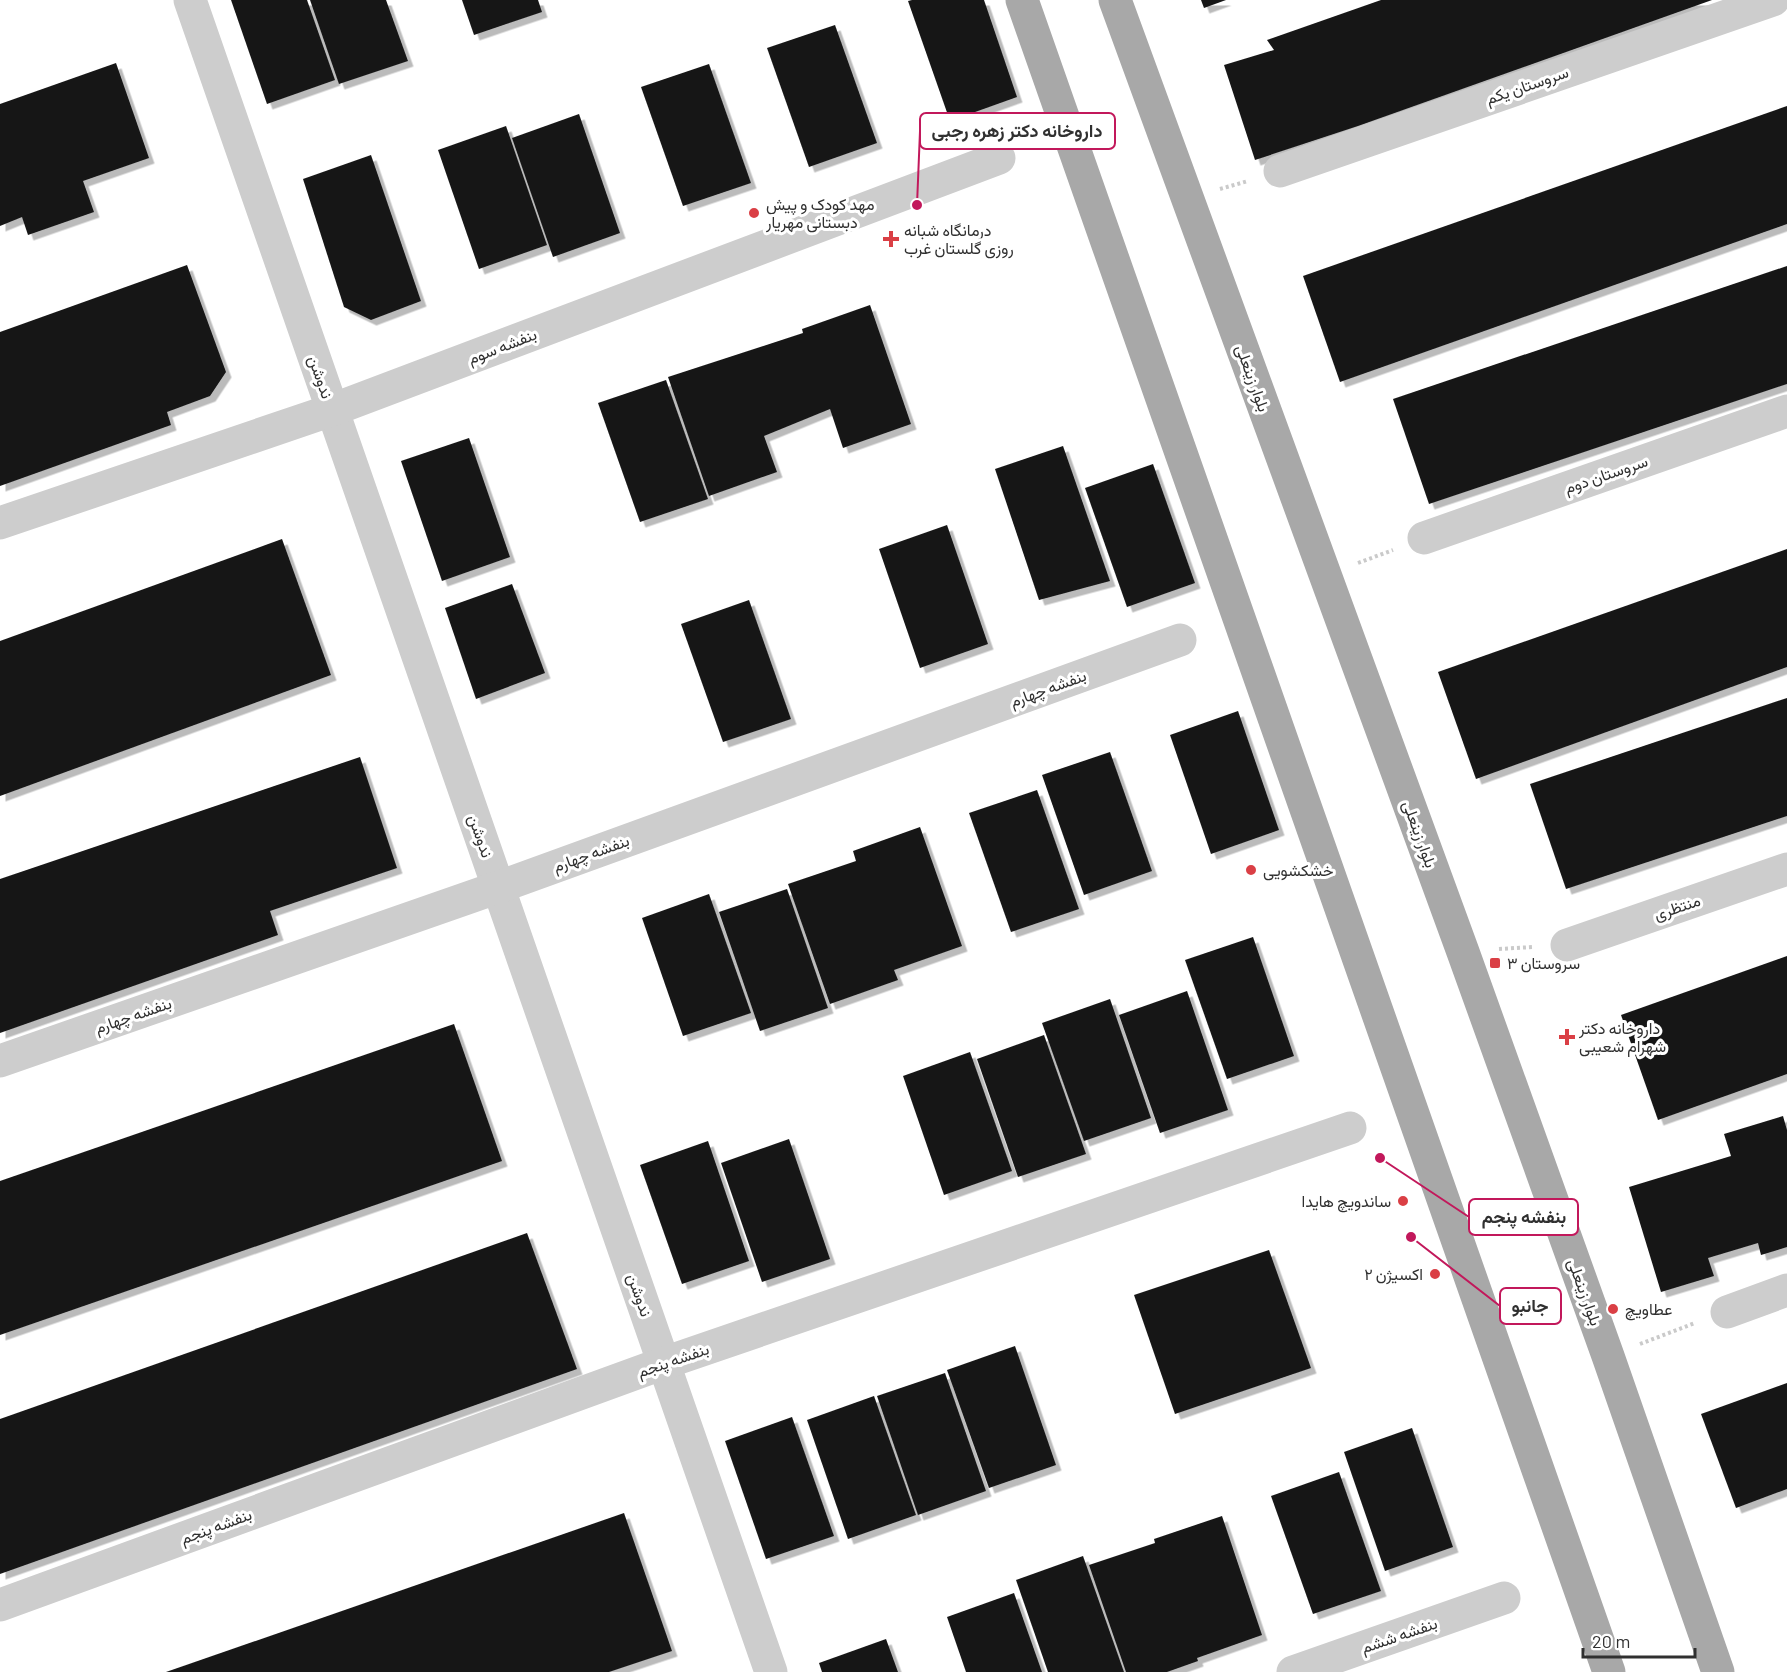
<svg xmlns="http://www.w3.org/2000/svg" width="1787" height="1672" font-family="Barlow,Vazirmatn,sans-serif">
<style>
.building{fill:#171717;filter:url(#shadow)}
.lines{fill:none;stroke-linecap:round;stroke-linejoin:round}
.path{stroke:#cacaca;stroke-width:4;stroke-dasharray:3 3;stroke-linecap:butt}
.minor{stroke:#cdcdcd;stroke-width:33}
.major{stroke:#a8a8a8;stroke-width:33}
.poi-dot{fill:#da3f45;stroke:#fff;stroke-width:2}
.labels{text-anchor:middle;stroke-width:6;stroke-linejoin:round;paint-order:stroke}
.street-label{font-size:16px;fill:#303030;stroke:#fff}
.poi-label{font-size:16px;fill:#303030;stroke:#fff;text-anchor:start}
.leader{fill:none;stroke:#c2185b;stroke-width:2}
.callout-dot{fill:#c2185b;stroke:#fff;stroke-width:2}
.callout{fill:#fff;stroke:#c2185b;stroke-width:2}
.callout-label{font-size:18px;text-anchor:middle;font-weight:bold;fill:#303030}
</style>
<defs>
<filter id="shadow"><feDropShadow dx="5.5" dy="5.5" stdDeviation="0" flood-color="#0004"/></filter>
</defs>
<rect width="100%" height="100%" fill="#fff"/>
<g class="building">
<polygon points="231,0 307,0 335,80 267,104"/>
<polygon points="310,0 386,0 408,61 339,84"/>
<polygon points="462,0 538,0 542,12 474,35"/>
<polygon points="912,0 984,0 1017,97 950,121 908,1"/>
<polygon points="1201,0 1226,0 1204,8"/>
<polygon points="1381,0 1712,0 1358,126 1255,160 1224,65 1274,50 1267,40"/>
<polygon points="835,25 877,143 809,167 767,48"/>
<polygon points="116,63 149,158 83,181 94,212 28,235 22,217 0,226 0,104"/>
<polygon points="709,64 751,183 683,206 641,87"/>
<polygon points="1787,106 1787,224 1340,382 1303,276"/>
<polygon points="579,114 620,233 553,257 512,138"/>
<polygon points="506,126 547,245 479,269 438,150"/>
<polygon points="371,155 421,301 371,320 344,307 303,179"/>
<polygon points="187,265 226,372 210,396 167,412 171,425 0,486 0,332"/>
<polygon points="1787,266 1787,384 1429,504 1393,399"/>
<polygon points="870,305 911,424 843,448 830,409 764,436 777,472 709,496 668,377 803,333 802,329"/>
<polygon points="666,380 708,499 640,522 598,403"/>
<polygon points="469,438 510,557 442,581 401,461"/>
<polygon points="1063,446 1110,581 1039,600 995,469"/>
<polygon points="1153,464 1195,583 1127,607 1085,488"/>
<polygon points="947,525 988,644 920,668 879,549"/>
<polygon points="282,539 331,675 0,796 0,641"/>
<polygon points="1787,549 1787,667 1476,779 1438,672"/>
<polygon points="512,584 545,673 476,699 445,608"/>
<polygon points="749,600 791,719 723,742 681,624"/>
<polygon points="1787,698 1787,816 1566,889 1530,784"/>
<polygon points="1238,711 1279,830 1211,854 1170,735"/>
<polygon points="1110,752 1152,871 1084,895 1042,775"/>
<polygon points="360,757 397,868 270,911 278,935 0,1033 0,879"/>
<polygon points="1037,790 1079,909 1011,932 969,813"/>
<polygon points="920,827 962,946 894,970 898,980 830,1004 788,884 856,861 853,851"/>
<polygon points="787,889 828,1008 760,1031 719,912"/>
<polygon points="709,894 751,1013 683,1036 642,918"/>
<polygon points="1253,937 1294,1056 1227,1079 1185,960"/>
<polygon points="1787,956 1787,1074 1658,1120 1621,1015"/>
<polygon points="1187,991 1228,1110 1160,1133 1119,1015"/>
<polygon points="1110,999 1151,1118 1084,1141 1042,1023"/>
<polygon points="454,1024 502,1161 0,1335 0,1181"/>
<polygon points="1044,1035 1086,1154 1018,1177 977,1059"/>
<polygon points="970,1052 1012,1171 944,1195 903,1076"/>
<polygon points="1783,1116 1787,1130 1787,1247 1761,1255 1758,1243 1708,1258 1714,1276 1661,1292 1629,1187 1731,1156 1724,1134"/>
<polygon points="789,1139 830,1259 762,1282 721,1163"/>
<polygon points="708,1141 749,1261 682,1284 640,1165"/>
<polygon points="527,1233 577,1369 0,1574 0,1419"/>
<polygon points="1269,1250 1311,1368 1175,1414 1134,1295"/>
<polygon points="1015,1346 1056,1465 989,1488 947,1370"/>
<polygon points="945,1373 986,1491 918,1515 877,1396"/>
<polygon points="1787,1383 1787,1489 1736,1508 1701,1414"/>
<polygon points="874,1396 916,1515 848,1539 807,1420"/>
<polygon points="792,1417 834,1536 766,1559 725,1441"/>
<polygon points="1412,1428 1453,1547 1385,1571 1344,1452"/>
<polygon points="1339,1472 1381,1591 1313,1614 1271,1496"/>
<polygon points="624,1513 672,1651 609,1672 166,1672"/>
<polygon points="1222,1516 1262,1635 1197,1658 1198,1661 1167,1672 1126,1672 1089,1565 1155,1543 1154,1539"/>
<polygon points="1083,1556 1124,1672 1048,1672 1016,1580"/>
<polygon points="1014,1593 1042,1672 966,1672 947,1617"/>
<polygon points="886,1639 898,1672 822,1672 819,1663"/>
</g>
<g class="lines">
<g class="path">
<polyline points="1220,189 1248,181"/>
<polyline points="1358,563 1393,550"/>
<polyline points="1499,949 1533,947"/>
<polyline points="1640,1344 1695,1323"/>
</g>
<g class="minor">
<polyline points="190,0 771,1672"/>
<polyline points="1280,171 1773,0"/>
<polyline points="0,523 332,410 999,158"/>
<polyline points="1424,538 1787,411"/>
<polyline points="1567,945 1787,869"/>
<polyline points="0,1061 499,887 1180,640"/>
<polyline points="1727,1312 1787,1290"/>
<polyline points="0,1605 664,1363 1350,1128"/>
<polyline points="1293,1672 1504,1598"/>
</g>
<g class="major">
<polyline points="1022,0 1609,1672"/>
<polyline points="1115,0 1463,952 1608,1356 1718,1672"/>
</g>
</g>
<g class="poi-dot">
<circle cx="754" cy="213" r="6"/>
<path d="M888 230h6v6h6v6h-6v6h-6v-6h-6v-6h6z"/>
<circle cx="1251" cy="870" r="6"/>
<rect x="1489" y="957" width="12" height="12" rx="3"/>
<path d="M1564 1028h6v6h6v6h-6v6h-6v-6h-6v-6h6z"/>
<circle cx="1403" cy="1201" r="6"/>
<circle cx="1435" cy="1274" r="6"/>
<circle cx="1613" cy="1309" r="6"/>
</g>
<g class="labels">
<g class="street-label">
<text transform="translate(1527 85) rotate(-19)" y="6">سروستان یکم</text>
<text transform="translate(502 346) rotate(-21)" y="6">بنفشه سوم</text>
<text transform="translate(321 377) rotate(71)" y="6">ندوشن</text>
<text transform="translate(1253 378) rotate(70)" y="6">بلوار زینعلی</text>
<text transform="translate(1606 474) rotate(-19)" y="6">سروستان دوم</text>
<text transform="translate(1048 688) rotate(-20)" y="6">بنفشه چهارم</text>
<text transform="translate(1420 834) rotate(70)" y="6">بلوار زینعلی</text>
<text transform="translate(481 836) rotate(71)" y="6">ندوشن</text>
<text transform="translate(591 853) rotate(-20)" y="6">بنفشه چهارم</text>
<text transform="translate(1677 907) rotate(-19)" y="6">منتظری</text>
<text transform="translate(133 1015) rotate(-19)" y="6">بنفشه چهارم</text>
<text transform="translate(1585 1292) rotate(70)" y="6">بلوار زینعلی</text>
<text transform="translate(640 1295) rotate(71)" y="6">ندوشن</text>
<text transform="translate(673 1360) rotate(-19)" y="6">بنفشه پنجم</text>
<text transform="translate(216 1526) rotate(-20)" y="6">بنفشه پنجم</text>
<text transform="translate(1399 1635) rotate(-19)" y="6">بنفشه ششم</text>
</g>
<g class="poi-label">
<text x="766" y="210">مهد کودک و پیش<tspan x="766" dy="18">دبستانی مهریار</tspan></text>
<text x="904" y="236">درمانگاه شبانه<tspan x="904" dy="18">روزی گلستان غرب</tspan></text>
<text x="1263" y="876">خشکشویی</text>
<text x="1507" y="969">سروستان ۳</text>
<text x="1579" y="1034">داروخانه دکتر<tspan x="1579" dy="18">شهرام شعیبی</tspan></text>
<text x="1391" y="1207" text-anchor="end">ساندویچ هایدا</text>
<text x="1423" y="1280" text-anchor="end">اکسیژن ۲</text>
<text x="1625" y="1315">عطاویچ</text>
</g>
</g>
<path class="leader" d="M917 205L920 131M1380 1158L1469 1217M1411 1237L1500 1306"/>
<g class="callout-dot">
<circle cx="917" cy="205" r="6"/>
<circle cx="1380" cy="1158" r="6"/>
<circle cx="1411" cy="1237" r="6"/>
</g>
<g class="callout">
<rect x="920" y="113" width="195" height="36" rx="6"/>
<rect x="1469" y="1199" width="109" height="36" rx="6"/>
<rect x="1500" y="1288" width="61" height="36" rx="6"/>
</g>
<g class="callout-label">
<text x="1017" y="137">داروخانه دکتر زهره رجبی</text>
<text x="1524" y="1223">بنفشه پنجم</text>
<text x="1530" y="1312">جانبو</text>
</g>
<path d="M1583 1648v9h112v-9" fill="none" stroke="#303030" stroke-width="3"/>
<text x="1592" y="1648" font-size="18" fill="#303030" stroke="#ffffff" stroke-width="4.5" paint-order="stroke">20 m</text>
</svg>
